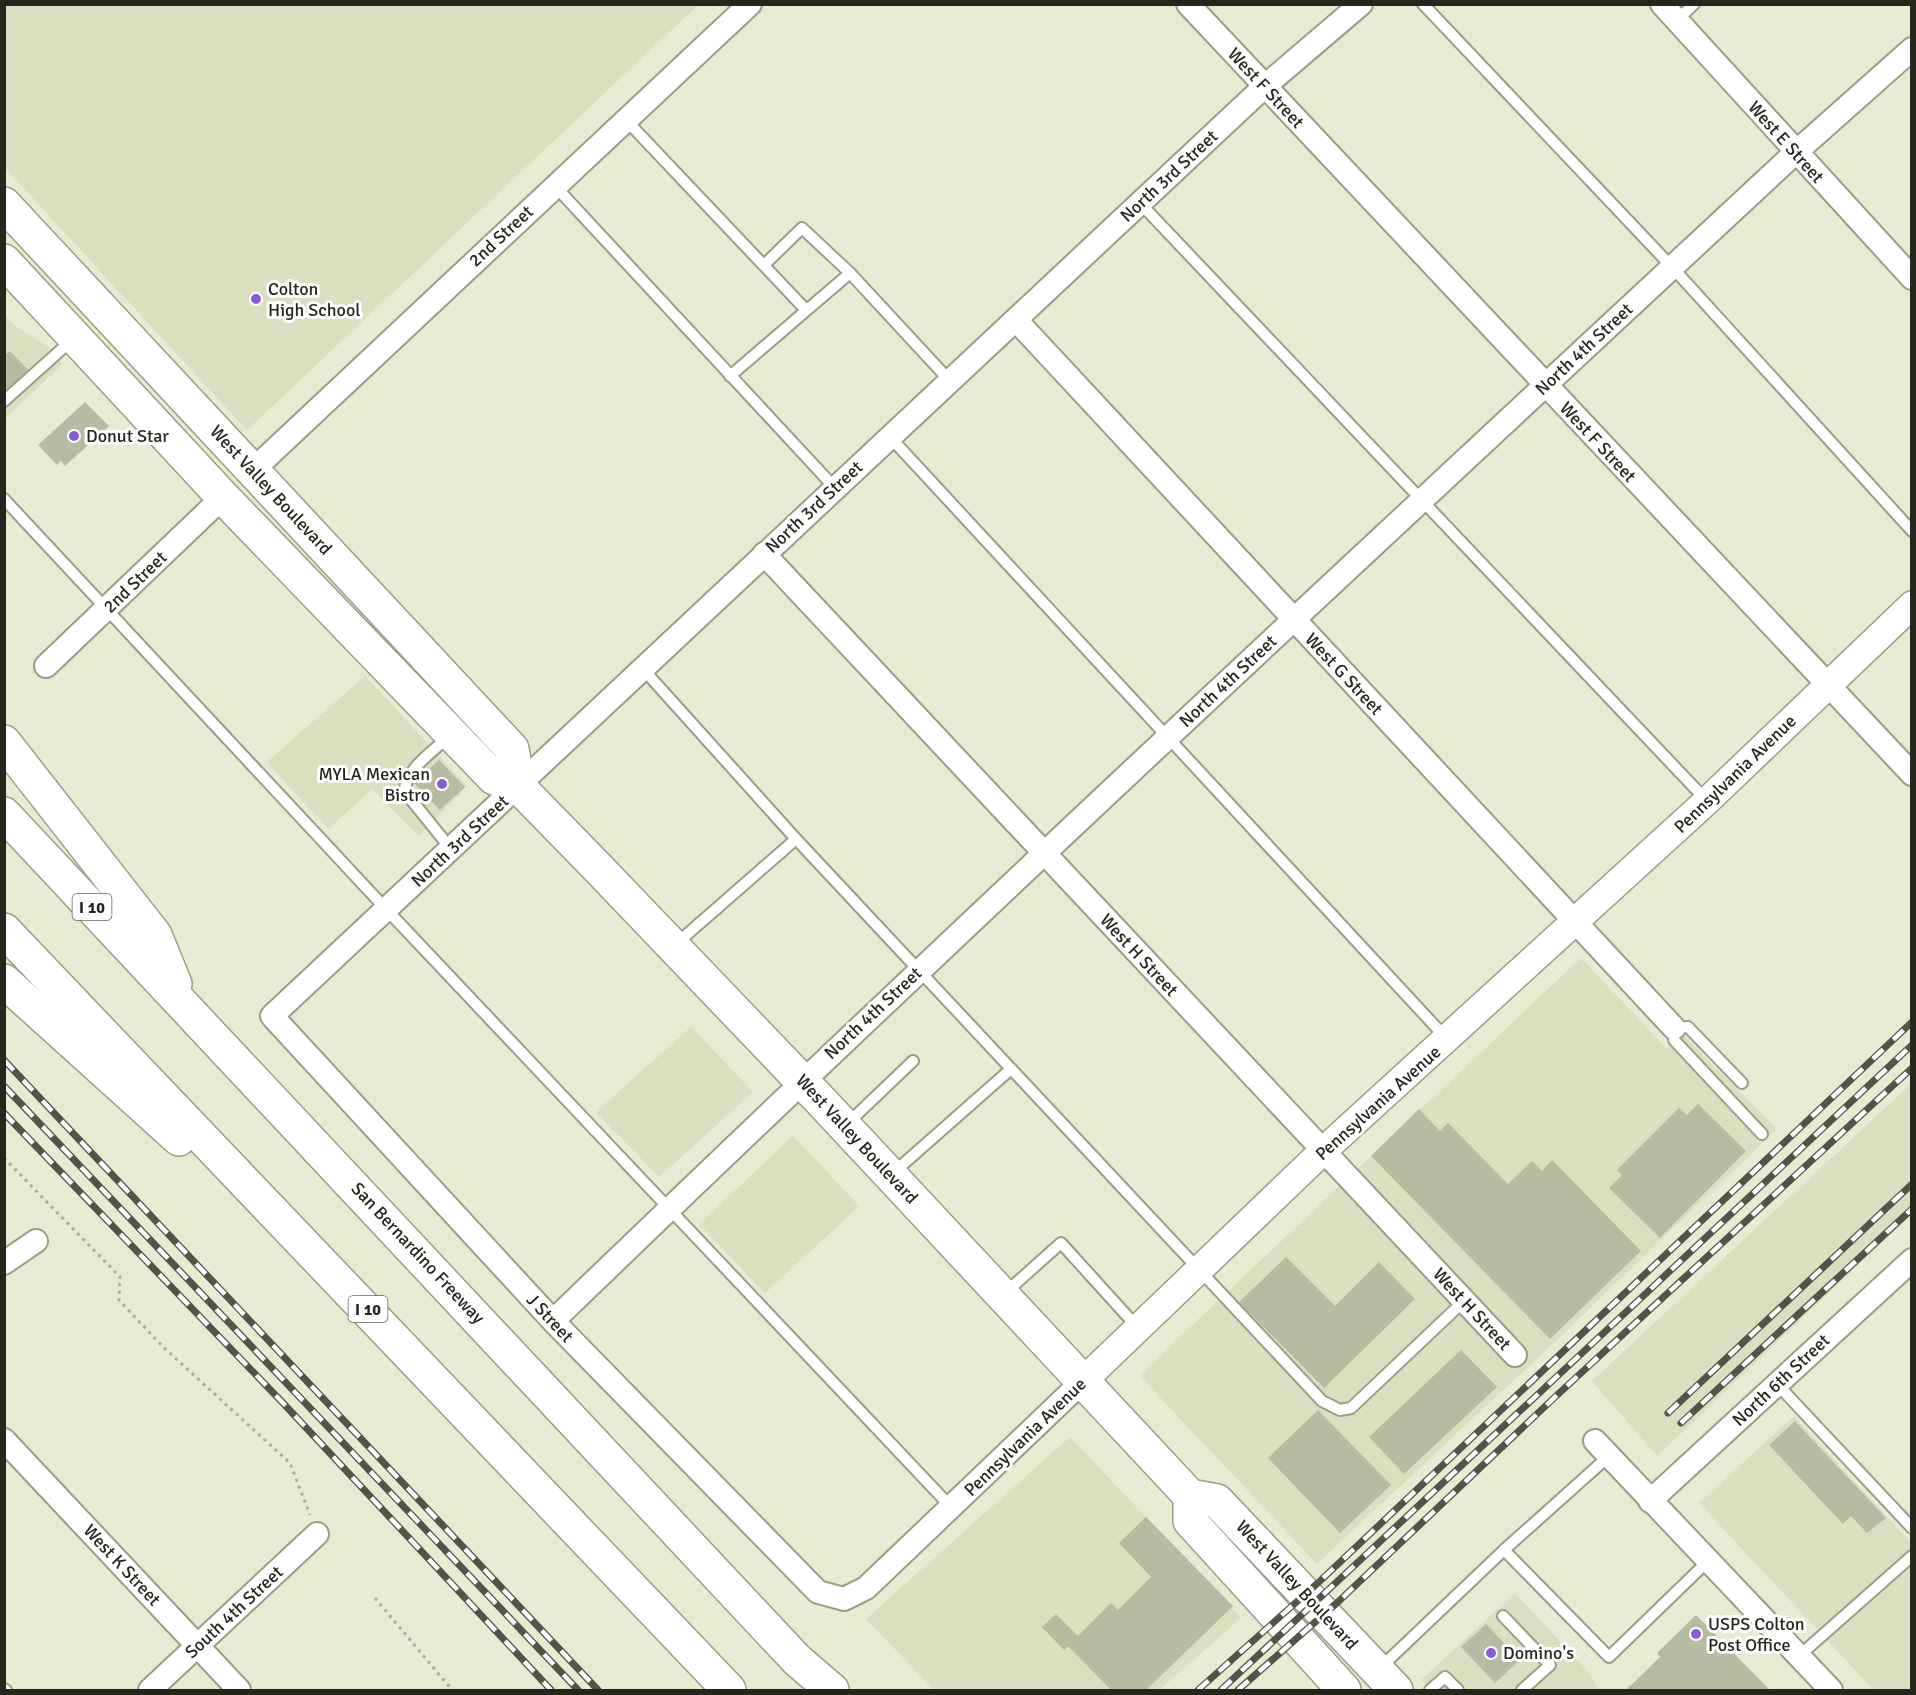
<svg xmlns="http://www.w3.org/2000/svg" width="1916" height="1695" font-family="Signika,sans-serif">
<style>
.built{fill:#d9dfbf}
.building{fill:#b6bba2}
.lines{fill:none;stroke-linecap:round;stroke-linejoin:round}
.service-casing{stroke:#999e85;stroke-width:14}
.minor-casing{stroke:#999e85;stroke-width:26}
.tertiary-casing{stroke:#999e85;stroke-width:30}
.primary-casing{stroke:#999e85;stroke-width:36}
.motorway-casing{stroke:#999e85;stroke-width:36}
.path{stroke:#abaf9a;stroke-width:3;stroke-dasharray:3 4.5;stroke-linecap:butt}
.service{stroke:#fff;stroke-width:10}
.minor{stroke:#fff;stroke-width:22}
.tertiary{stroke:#fff;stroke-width:27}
.primary{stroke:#fff;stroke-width:33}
.motorway{stroke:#fff;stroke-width:33}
.rail-casing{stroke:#515446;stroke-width:7}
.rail{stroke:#fff;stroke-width:4.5;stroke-dasharray:14;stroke-linecap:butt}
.poi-dot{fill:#865bd5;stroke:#fff;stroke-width:2}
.labels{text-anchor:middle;stroke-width:6;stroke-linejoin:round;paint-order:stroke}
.shield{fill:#fff;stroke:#666861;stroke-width:1.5}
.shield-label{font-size:16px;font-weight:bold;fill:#25271d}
.street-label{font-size:18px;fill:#25271d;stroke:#fff}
.poi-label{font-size:18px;fill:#25271d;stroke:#fff;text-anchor:start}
</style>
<rect width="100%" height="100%" fill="#e6ebd1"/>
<g class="built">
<polygon points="5,4 698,4 698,5 247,430 5,168"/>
<polygon points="4,314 14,325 50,348 62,365 5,418"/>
<polygon points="365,676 467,786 419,836 372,789 328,829 267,762"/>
<polygon points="1581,958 1667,1049 1683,1035 1777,1129 1546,1350 1317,1564 1141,1377 1148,1367"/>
<polygon points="691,1027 753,1092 659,1177 596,1112"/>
<polygon points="1911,1084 1911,1215 1657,1456 1592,1381"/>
<polygon points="793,1136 859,1206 765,1293 699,1224"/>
<polygon points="1794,1416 1911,1543 1911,1690 1874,1690 1699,1503"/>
<polygon points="1070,1437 1241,1618 1159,1690 934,1690 866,1619"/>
<polygon points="1515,1593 1590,1674 1598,1690 1431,1690 1421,1680"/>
</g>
<g class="building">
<polygon points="10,351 30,372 4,395 4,356"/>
<polygon points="85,402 109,426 65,466 61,461 57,465 38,445"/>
<polygon points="439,760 465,787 440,810 414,783"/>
<polygon points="1698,1104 1746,1151 1660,1238 1609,1188 1622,1175 1617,1170 1679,1108 1687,1115"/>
<polygon points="1419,1109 1440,1131 1448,1123 1508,1184 1532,1161 1542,1171 1552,1160 1641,1251 1550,1339 1371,1156"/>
<polygon points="1286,1257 1335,1306 1379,1262 1415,1299 1324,1388 1239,1302"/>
<polygon points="1461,1350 1497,1387 1404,1474 1369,1437"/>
<polygon points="1318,1410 1391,1485 1340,1533 1268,1458"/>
<polygon points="1795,1421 1886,1518 1867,1533 1851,1516 1843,1524 1769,1445"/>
<polygon points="1146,1517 1233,1606 1146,1690 1111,1690 1068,1646 1064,1650 1042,1627 1056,1614 1078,1636 1111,1603 1118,1610 1151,1577 1119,1543"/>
<polygon points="1696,1615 1770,1690 1626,1690 1660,1657 1657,1653"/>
<polygon points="1486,1624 1520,1660 1495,1683 1461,1647"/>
</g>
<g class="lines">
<g class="service-casing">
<g id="service">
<polyline points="1423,4 1672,267 1912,531"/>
<polyline points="1676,21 1694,4"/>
<polyline points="626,120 806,310"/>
<polyline points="555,186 835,488"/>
<polyline points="1140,203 1707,801"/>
<polyline points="764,265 802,228 850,273"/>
<polyline points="730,376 850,273 950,381"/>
<polyline points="4,401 73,339"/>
<polyline points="890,437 1446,1038"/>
<polyline points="4,499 386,909 951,1507"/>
<polyline points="643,669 796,839 1322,1401 1340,1410 1351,1408 1464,1301"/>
<path d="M448 737C434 751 404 770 405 792L451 849"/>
<polyline points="676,944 796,839"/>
<polyline points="1742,1083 1688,1027 1674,1028 1674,1040 1762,1134"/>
<polyline points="847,1124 913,1061"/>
<polyline points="893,1173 1011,1069"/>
<polyline points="1005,1293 1061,1243 1138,1328"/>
<polyline points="1777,1384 1912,1528"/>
<polyline points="1609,1456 1504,1550 1609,1657 1708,1561"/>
<polyline points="1503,1616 1550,1665 1522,1690"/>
<polyline points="1799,1656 1912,1556"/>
<polyline points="1380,1668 1504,1550"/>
<polyline points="4,1689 6,1690"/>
<polyline points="1430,1690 1445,1677 1458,1690"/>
</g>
</g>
<g class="minor-casing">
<g id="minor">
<polyline points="1188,4 1912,774"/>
<polyline points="1662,4 1912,278"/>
<polyline points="1016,320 1674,1028"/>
<polyline points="253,470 750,4"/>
<polyline points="764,554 1515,1355"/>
<polyline points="46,666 223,497"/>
<polyline points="4,1263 36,1241"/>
<path d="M553 1321C962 926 1379 540 1795 153L1912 49"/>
<polyline points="1083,1381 866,1588 844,1599 818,1592 553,1321 272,1016 1265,86 1361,4"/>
<polyline points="4,1440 239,1690"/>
<polyline points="1595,1441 1831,1690"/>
<polyline points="1650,1501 1912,1260"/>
<polyline points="150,1690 317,1534"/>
</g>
</g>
<g class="tertiary-casing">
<polyline id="tertiary" points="1083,1381 1323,1151 1707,801 1912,605"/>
</g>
<g class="primary-casing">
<g id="primary">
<polyline points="4,204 512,749 519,787"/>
<polyline points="4,261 223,497 494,778 519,787 599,869 821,1101 1190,1496 1217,1501 1396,1690"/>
<polyline points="1190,1496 1190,1521 1344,1690"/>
</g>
</g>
<g class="motorway-casing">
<g id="motorway">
<polyline points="4,742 155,935 175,984"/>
<polyline points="4,814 797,1660 832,1690"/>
<polyline points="4,930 729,1690"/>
<polyline points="4,981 179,1139"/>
</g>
</g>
<g class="path">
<polyline points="4,1158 120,1277 119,1300 162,1346 290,1463 310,1515"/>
<polyline points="375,1598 452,1690"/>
</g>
<use href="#service" class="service"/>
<use href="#minor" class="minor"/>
<use href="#tertiary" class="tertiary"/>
<use href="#primary" class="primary"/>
<use href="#motorway" class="motorway"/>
<g class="rail-casing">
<g id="rail">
<polyline points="4,1060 598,1690"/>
<polyline points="4,1086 578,1690"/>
<polyline points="4,1113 283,1403 551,1690"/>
<polyline points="1668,1413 1912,1184"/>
<polyline points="1681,1423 1912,1209"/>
<polyline points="1198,1690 1320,1581 1912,1022"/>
<polyline points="1221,1690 1912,1045"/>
<polyline points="1238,1690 1339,1601 1555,1397 1912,1068"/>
</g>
</g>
<use href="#rail" class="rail"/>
</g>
<g class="poi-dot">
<circle cx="256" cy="299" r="6"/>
<circle cx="74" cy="436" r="6"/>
<circle cx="442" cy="784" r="6"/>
<circle cx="1696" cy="1634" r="6"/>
<circle cx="1491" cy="1653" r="6"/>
</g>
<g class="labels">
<g class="shield">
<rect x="72.5" y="894" width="39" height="26" rx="4.5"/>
<rect x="348.5" y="1296" width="39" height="26" rx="4.5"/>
</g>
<g class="shield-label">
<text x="92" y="913">I 10</text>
<text x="368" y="1315">I 10</text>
</g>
<g class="street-label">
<text transform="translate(1266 88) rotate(47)" y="6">West F Street</text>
<text transform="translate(1786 142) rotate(48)" y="6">West E Street</text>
<text transform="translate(1169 176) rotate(-43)" y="6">North 3rd Street</text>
<text transform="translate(501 236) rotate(-43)" y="6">2nd Street</text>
<text transform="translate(1584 349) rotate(-43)" y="6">North 4th Street</text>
<text transform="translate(1598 442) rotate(47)" y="6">West F Street</text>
<text transform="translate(271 490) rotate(47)" y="6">West Valley Boulevard</text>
<text transform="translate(814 507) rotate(-43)" y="6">North 3rd Street</text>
<text transform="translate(135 582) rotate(-44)" y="6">2nd Street</text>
<text transform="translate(1344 674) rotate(47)" y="6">West G Street</text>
<text transform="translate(1228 681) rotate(-43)" y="6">North 4th Street</text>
<text transform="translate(1735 774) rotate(-44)" y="6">Pennsylvania Avenue</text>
<text transform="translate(460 841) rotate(-43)" y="6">North 3rd Street</text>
<text transform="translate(1139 955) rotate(47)" y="6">West H Street</text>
<text transform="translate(873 1013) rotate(-43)" y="6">North 4th Street</text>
<text transform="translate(1378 1103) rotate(-42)" y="6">Pennsylvania Avenue</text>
<text transform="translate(857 1139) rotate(47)" y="6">West Valley Boulevard</text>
<text transform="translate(418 1253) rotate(47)" y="6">San Bernardino Freeway</text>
<text transform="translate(1472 1309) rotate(47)" y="6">West H Street</text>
<text transform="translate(550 1318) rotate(47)" y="6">J Street</text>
<text transform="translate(1781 1380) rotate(-43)" y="6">North 6th Street</text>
<text transform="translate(1025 1437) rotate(-44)" y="6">Pennsylvania Avenue</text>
<text transform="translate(122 1565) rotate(47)" y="6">West K Street</text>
<text transform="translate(1297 1585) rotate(47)" y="6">West Valley Boulevard</text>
<text transform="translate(234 1612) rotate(-43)" y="6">South 4th Street</text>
</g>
<g class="poi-label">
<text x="268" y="295">Colton<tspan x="268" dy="21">High School</tspan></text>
<text x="86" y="442">Donut Star</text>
<text x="430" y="780" text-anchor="end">MYLA Mexican<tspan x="430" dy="21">Bistro</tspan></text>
<text x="1708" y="1630">USPS Colton<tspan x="1708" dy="21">Post Office</tspan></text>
<text x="1503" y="1659">Domino's</text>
</g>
</g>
<rect width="1916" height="1695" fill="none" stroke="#25271d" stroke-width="12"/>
</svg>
